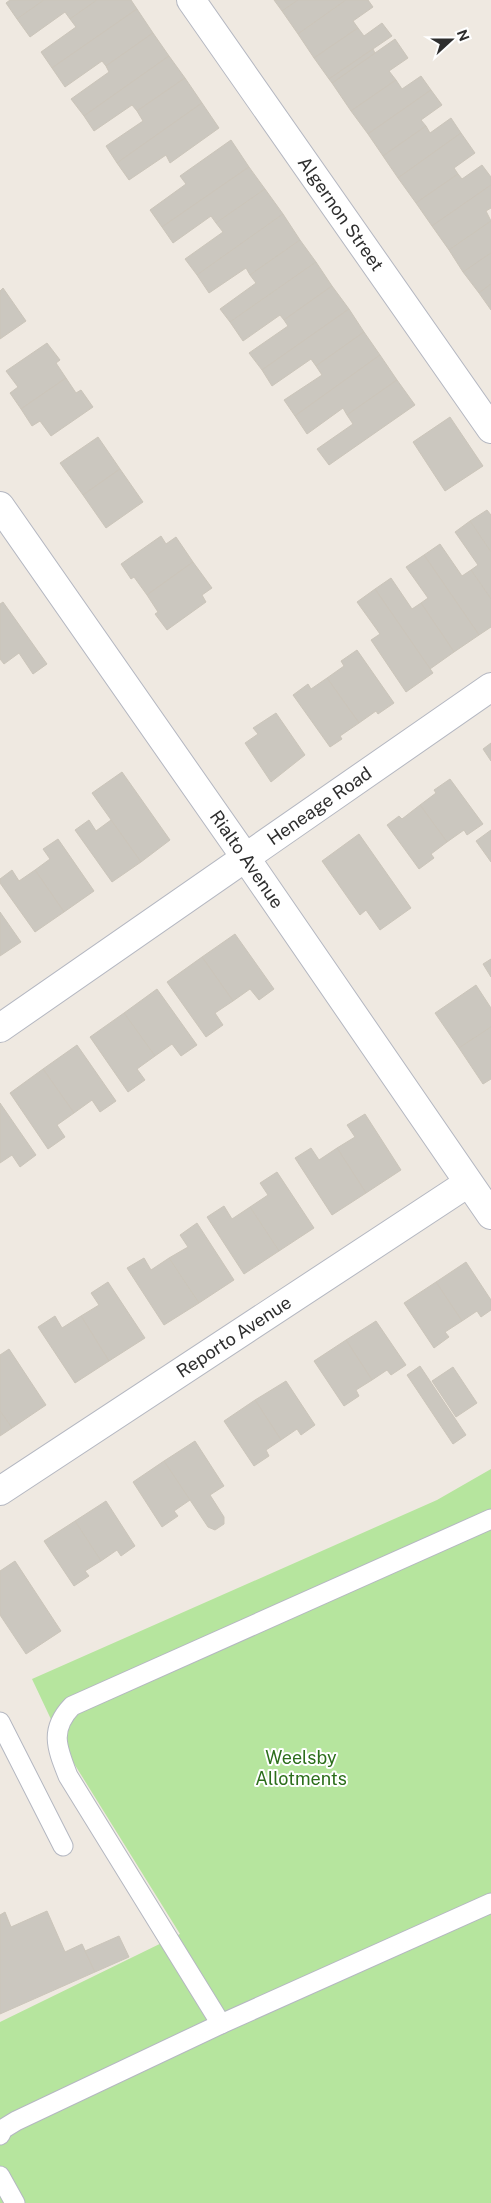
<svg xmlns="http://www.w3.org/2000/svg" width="491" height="2203" font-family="'Public Sans',sans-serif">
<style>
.green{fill:#b6e59e}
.building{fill:#cbc7bf;stroke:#cbc5ba}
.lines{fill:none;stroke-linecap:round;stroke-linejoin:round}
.lane-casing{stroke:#b4b7c1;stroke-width:21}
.street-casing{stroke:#b4b7c1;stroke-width:30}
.lane{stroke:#fff;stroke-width:19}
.street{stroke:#fff;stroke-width:28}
.labels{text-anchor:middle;stroke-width:4;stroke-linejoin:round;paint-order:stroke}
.street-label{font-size:18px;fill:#2e2e2e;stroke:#fff}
.park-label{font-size:18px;fill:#2c6e1b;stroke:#fff}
</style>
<rect width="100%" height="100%" fill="#efe9e1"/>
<polygon class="green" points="491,1469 491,2203 0,2203 0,2022 180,1934 65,1749 32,1679 437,1500"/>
<g class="building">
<polygon points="10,0 44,0 17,19 6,3"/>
<polygon points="44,0 97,0 70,19 65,12 30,37 17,19"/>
<polygon points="97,0 131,0 137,9 52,68 41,52 76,27 70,19"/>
<polygon points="274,0 298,0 282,11"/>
<polygon points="298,0 346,0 298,34 282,11"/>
<polygon points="346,0 368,0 373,7 353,21 358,28 314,58 298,34"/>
<polygon points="137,9 153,33 106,66 102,61 65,87 52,68"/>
<polygon points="382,23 392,36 329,79 314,58 358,28 364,36"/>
<polygon points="153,33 169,56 84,116 71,99 109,72 106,66"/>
<polygon points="395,39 408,58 389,71 396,80 351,111 332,83"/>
<polygon points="373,49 375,53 332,83 329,79"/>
<polygon points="169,56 185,78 137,111 132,105 94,131 84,116"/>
<polygon points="421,76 431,90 368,134 351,111 396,80 402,89"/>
<polygon points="185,78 202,103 117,163 106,146 143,121 137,111"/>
<polygon points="431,90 442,105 421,120 426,126 383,156 368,134"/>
<polygon points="202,103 219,128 170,163 166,155 129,180 117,163"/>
<polygon points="451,118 461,133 398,178 383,156 426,126 430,133"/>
<polygon points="461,133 475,153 454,168 458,174 416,203 398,178"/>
<polygon points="231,140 249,167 162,227 150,210 186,184 180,176"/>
<polygon points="482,165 491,177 491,185 432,226 416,203 458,174 462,179"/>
<polygon points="249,167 265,189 216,223 211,216 173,243 162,227"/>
<polygon points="491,185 491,208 486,211 491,221 449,250 432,226"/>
<polygon points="265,189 283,214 197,275 185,259 223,232 216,223"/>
<polygon points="283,214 300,240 250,275 246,268 209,293 197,275"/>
<polygon points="491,221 491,253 463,272 449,250"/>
<polygon points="300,240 316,262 230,322 220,309 256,283 250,275"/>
<polygon points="491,253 491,284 479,293 463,272"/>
<polygon points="316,262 332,286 284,320 280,315 243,341 230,322"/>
<polygon points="491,284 491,310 479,293"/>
<polygon points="332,286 349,309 262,370 249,353 288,326 284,320"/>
<polygon points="3,288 26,321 0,339 0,291"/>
<polygon points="349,309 364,332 316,366 311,359 272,386 262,370"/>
<polygon points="364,332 380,355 295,416 284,400 322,375 316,366"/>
<polygon points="47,343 60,360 56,363 66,378 21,409 10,393 18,387 6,371"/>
<polygon points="380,355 397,380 347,415 343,408 307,434 295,416"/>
<polygon points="66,378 76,393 81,390 93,407 51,436 40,421 32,426 21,409"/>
<polygon points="397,380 415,405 329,465 317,449 353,424 347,415"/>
<polygon points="450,417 483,466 445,491 413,442"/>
<polygon points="98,437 120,469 83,495 60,463"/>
<polygon points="120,469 143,502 106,528 83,495"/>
<polygon points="487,510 491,515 491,552 470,521"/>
<polygon points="470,521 491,552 491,599 471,570 478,565 455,532"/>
<polygon points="161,536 166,544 176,537 193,562 147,595 134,577 131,579 121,564"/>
<polygon points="440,544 462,576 471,570 491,599 491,627 479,635 424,555"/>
<polygon points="424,555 479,635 454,652 421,603 428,598 406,567"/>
<polygon points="193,562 212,588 202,595 206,602 167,630 155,614 158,612 147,595"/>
<polygon points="391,578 412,609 421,603 454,652 430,669 375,589"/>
<polygon points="375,589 433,673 406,692 371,640 380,634 357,602"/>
<polygon points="3,602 47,664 33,674 19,653 4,664 0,659 0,604"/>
<polygon points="357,650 394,703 378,714 376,711 359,723 327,678 344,666 341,661"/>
<polygon points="327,678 359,723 340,736 342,739 330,747 293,695 308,684 311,689"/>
<polygon points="276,713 305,755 271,782 245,743 258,734 253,728"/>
<polygon points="491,743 491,761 483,749"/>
<polygon points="122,772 170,840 141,862 92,793"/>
<polygon points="450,779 483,824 467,835 464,830 447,842 420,805 436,793 434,790"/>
<polygon points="420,805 447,842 431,854 434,858 419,869 387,825 399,816 402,819"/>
<polygon points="89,820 96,831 111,820 141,862 112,882 75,830"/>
<polygon points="491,830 491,862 476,841"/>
<polygon points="359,834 411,908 380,930 366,910 360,915 322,861"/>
<polygon points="58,839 94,891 64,912 35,870 50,859 43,849"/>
<polygon points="12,870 19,881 35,870 64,912 35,932 0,883 0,879"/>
<polygon points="0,912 21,942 0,956"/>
<polygon points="235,934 274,989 259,1000 250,989 233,1001 202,957"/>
<polygon points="202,957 233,1001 215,1013 223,1025 206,1037 167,982"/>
<polygon points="491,959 491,977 483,964"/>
<polygon points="476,985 491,1008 491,1027 459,1048 435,1013"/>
<polygon points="157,989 197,1045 181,1056 172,1044 155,1056 124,1013"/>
<polygon points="124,1013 155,1056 137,1069 145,1080 128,1092 90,1037"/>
<polygon points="491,1027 491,1079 483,1084 459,1048"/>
<polygon points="77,1045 116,1101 100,1112 92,1100 74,1113 43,1069"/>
<polygon points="43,1069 74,1113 57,1125 65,1137 48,1149 10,1093"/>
<polygon points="0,1103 36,1155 20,1167 12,1155 0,1163"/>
<polygon points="365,1114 401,1170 366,1193 337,1148 355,1137 347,1125"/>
<polygon points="311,1148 319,1160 337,1148 366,1193 332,1215 295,1158"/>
<polygon points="277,1172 314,1228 279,1251 250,1207 268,1195 260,1183"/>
<polygon points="224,1206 232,1219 250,1207 279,1251 244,1274 207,1217"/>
<polygon points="197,1223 234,1280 199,1303 169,1258 188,1247 180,1235"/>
<polygon points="144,1258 151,1270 169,1258 199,1303 164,1325 127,1268"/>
<polygon points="466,1262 491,1300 491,1310 481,1317 477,1311 462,1321 436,1282"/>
<polygon points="108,1282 145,1338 109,1361 81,1316 99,1305 91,1293"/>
<polygon points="436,1282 462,1321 445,1332 449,1337 434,1348 404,1303"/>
<polygon points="55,1316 62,1328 81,1316 109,1361 75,1383 38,1327"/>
<polygon points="376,1321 406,1365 391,1375 387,1370 372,1380 346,1340"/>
<polygon points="346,1340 372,1380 356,1390 359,1396 344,1406 314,1361"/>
<polygon points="9,1349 46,1405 12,1428 0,1411 0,1355"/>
<polygon points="420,1366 466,1435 453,1444 407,1375"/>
<polygon points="453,1367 477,1403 456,1417 432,1381"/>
<polygon points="286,1381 315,1425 301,1435 297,1429 281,1440 255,1400"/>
<polygon points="255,1400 281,1440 266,1450 269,1456 254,1466 224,1421"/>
<polygon points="0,1411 12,1428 0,1436"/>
<polygon points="195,1441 224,1486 210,1495 224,1517 224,1524 215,1530 208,1527 164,1461"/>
<polygon points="164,1461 190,1500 174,1511 178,1516 162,1527 133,1482"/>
<polygon points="106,1501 135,1546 121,1556 117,1550 101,1561 75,1521"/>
<polygon points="75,1521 101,1561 85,1571 89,1576 74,1586 44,1541"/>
<polygon points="15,1561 61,1631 26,1654 0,1615 0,1571"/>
<polygon points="47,1911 65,1952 82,1944 95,1972 0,2014 0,1915 5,1912 11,1927"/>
<polygon points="119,1936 129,1957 95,1972 85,1951"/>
</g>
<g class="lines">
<g class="lane-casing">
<g id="lane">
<polyline points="0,1722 63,1846"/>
<path d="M221 2024 68 1776C57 1748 49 1730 72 1706L491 1519"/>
<polyline points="0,2135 3,2129 16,2121 221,2024 491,1903"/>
<polyline points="0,2176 15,2203"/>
</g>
</g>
<g class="street-casing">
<g id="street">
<path id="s1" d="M191 0 491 429"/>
<path id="s2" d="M0 506 245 857 491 1215"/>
<path id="s3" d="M0 1028 491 687"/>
<path id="s4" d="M0 1491 468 1183"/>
</g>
</g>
<use href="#lane" class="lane"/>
<use href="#street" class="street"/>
</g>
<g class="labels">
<g class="street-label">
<text dy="6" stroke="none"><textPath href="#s1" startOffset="261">Algernon Street</textPath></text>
<text dy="6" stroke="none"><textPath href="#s3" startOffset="389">Heneage Road</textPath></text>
<text dy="6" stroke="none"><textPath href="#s2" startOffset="431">Rialto Avenue</textPath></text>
<text dy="6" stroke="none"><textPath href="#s4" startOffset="280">Reporto Avenue</textPath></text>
</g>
<g class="park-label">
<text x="301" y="1764">Weelsby<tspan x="301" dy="21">Allotments</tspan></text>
</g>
</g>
<g transform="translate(451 40) rotate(69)" stroke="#ffffff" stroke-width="4" paint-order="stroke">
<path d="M0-4L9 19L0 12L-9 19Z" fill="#2e2e2e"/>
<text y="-8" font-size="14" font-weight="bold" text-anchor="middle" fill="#2e2e2e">N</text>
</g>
</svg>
